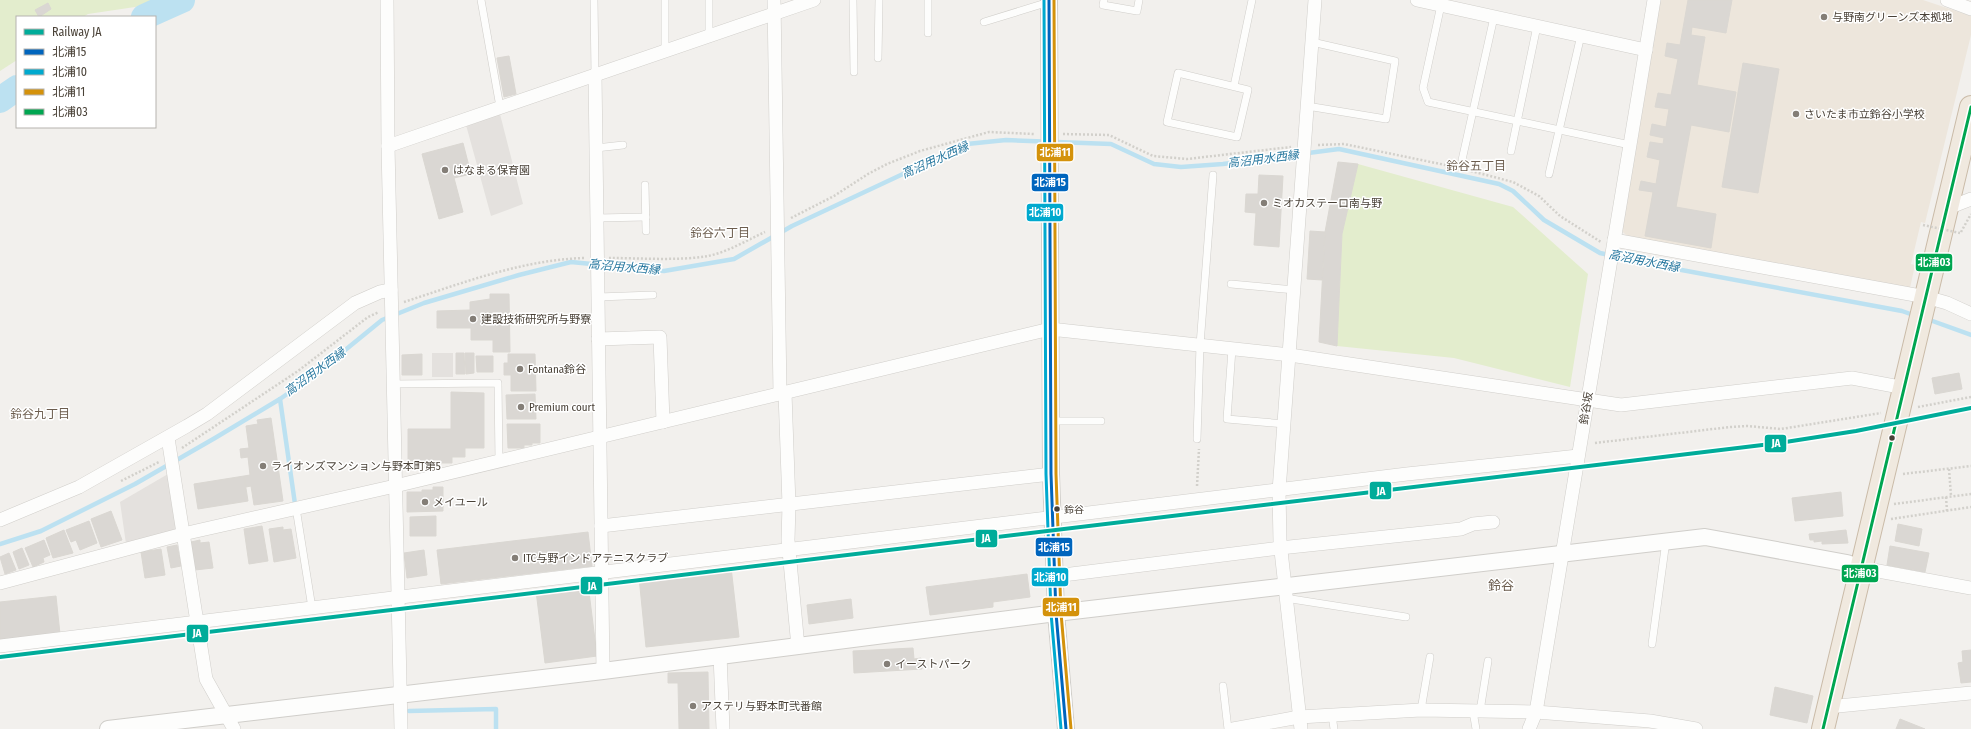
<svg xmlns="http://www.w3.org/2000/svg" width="1971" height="729" font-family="'Fira Sans Condensed','Noto Sans JP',sans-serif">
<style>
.education{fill:#ede6dc}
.green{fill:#e3edcd}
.parking{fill:#e4e1de}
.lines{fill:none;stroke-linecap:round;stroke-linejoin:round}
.stream{stroke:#bce1f1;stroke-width:4.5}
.river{stroke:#bce1f1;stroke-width:26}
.building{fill:#dad7d3;stroke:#dad7d2}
.service-casing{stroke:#d0ceca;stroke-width:8}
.minor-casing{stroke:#d0ceca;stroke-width:14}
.tertiary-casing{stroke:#d0ceca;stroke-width:18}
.trunk-casing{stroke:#cabba8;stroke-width:24}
.path{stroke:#d2d0cb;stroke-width:2.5;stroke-dasharray:2 2;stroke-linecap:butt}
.service{stroke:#fdfdfc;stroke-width:7}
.minor{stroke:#fdfdfc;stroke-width:13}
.tertiary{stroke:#fdfdfc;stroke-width:16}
.trunk{stroke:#f0e9df;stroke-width:22}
.path-bridge{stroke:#d2d0cb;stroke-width:2.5;stroke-dasharray:2 2;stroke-linecap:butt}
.bus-1-casing{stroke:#fff;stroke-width:6}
.bus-2-casing{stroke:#fff;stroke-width:6}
.bus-3-casing{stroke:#fff;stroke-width:6}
.bus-4-casing{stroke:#fff;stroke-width:6}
.bus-1{stroke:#0065bd;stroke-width:3}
.bus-2{stroke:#00a9ce;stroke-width:3}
.bus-3{stroke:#d4920b;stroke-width:3}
.bus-4{stroke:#00a651;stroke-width:3}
.rail-1-casing{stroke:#fff;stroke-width:7}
.rail-1{stroke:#00ac9a;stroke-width:4}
.poi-dot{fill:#847e77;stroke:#fff;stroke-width:1.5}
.bus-dot{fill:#494137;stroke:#fff;stroke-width:1.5}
.labels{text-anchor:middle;stroke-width:3;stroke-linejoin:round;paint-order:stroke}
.bus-label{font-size:10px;fill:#494137;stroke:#fff;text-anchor:start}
.poi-label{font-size:11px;fill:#494137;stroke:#fff;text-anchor:start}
.street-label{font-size:11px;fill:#494137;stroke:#fff}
.water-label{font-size:12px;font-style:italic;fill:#2979a0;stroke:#fff}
.neighbourhood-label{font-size:12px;fill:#6c5d4e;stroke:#fff}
.quarter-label{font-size:13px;fill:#6c5d4e;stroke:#fff}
.line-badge{stroke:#fff;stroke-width:1.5}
.badge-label{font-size:11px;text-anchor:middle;font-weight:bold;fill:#fff}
</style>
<rect width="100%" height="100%" fill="#f2f0ed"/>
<polygon class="education" points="1660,0 1923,0 1971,16 1971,35 1925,223 1921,222 1911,264 1915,265 1910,288 1627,236 1622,231"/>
<g class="green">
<polygon points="0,0 182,0 88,14 83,17 17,17 17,60 0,71"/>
<polygon points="1358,164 1513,207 1588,274 1570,387 1454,358 1337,346 1342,234"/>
</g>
<g class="parking">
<polygon points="500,114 523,204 491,216 466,125"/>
<rect x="432" y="353" width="21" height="24"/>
<polygon points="168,474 176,529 126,544 120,502"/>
</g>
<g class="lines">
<g class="stream">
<polyline points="1927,319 1971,335"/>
<polyline points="280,399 295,504"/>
<polyline points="0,544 41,531 135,484 215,438 280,399 317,373 382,320 424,303 519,275 571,262 664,271 734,259 792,226 967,144 1006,140 1111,144 1154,164 1181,167 1223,164 1339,149 1499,184 1513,191 1544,220 1600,253 1660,266 1902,311 1916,316"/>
<polyline points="409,711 496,709 496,729"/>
</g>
<g class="river">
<polyline points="144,17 182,0"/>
<polyline points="0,100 17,88"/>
</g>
</g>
<g class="building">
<polygon points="1688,0 1732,0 1726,33 1692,27 1691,35 1705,37 1697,85 1736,92 1729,132 1691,125 1676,207 1716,214 1711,248 1645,236 1653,192 1639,190 1641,181 1656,184 1660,160 1647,157 1650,142 1663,144 1664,138 1650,135 1652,124 1666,127 1669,109 1655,107 1658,93 1671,95 1678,59 1665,56 1667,43 1680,45"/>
<polygon points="48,3 51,9 39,17 35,10"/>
<polygon points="509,56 516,94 504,97 497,58"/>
<polygon points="1743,63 1779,69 1758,193 1722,187"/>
<polygon points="463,143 471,174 454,178 463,212 439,219 422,154"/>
<polygon points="1338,162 1358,164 1342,234 1337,346 1319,342 1325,232"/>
<polygon points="1259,175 1283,176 1279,247 1254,245 1256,213 1245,212 1246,194 1258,194"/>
<polygon points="1310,231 1325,232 1322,280 1307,279"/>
<polygon points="490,294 509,294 510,352 493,352 493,340 471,340 471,328 437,328 437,311 470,310 470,302 490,299"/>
<polygon points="456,353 464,353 465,374 456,374"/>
<polygon points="465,353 474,353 474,373 466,374"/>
<polygon points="422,354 422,375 402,375 402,355"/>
<polygon points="508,354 535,354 536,391 511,391 511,375 504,375 504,363 508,363"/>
<polygon points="476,356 493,356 493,372 477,372"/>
<polygon points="1959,373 1962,389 1935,394 1932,378"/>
<polygon points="451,392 484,393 484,448 465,448 465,457 452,457 452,463 408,463 408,429 451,429"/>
<polygon points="535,394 536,419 507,419 506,395"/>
<polygon points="271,418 283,501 254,505 251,486 246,487 244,476 250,475 248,457 241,458 240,449 249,448 246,426 258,424 257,420"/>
<polygon points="507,424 540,424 540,443 532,443 532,445 524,445 524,448 508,448"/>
<polygon points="244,476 248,501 198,509 194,484"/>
<polygon points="433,487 443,487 443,511 407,512 407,492 422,492 422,490 433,490"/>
<polygon points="1841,492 1843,516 1795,521 1792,498"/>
<polygon points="111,511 122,540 101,547 91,519"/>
<polygon points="436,516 436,536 410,536 410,517"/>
<polygon points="89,521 97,543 80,550 76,540 71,542 66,530"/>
<polygon points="1898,524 1922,529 1919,546 1895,541"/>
<polygon points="262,526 268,561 249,564 244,529"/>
<polygon points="283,527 283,530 291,529 296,558 274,562 269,529"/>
<polygon points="64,530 73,553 53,558 46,538"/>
<polygon points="1846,530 1848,543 1822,544 1822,541 1814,542 1814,540 1810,540 1809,534"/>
<polygon points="588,532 592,566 441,584 437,550"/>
<polygon points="44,540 50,555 43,558 44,562 33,567 25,548"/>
<polygon points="200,540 200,543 209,542 213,568 195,570 191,542"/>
<polygon points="177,545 181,566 171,568 167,547"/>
<polygon points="1890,546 1929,553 1925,572 1887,565"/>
<polygon points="22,548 29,565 19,569 13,552"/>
<polygon points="161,549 165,575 145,578 141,552"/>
<polygon points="424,550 427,575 407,578 404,553"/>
<polygon points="9,553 16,570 5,574 0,557"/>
<polygon points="731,567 739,637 646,647 639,577"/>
<polygon points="1027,574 1030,597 993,602 993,607 930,615 926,587"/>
<polygon points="588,584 597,656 545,663 536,591"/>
<polygon points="56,596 60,634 0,640 0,602"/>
<polygon points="851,599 853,618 809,624 807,605"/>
<polygon points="913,648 914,659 921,658 922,669 854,673 853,651"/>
<polygon points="1971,650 1971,682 1961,683 1958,663 1963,662 1962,651"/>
<polygon points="708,672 709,729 679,729 678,683 668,683 668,673"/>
<polygon points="1775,687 1813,696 1807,723 1770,715"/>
<polygon points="1900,719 1925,729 1896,729"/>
</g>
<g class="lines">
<g class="service-casing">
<g id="service">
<polyline points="481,0 500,107"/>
<polyline points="594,0 595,75"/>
<polyline points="665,0 665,51"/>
<polyline points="709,0 709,36"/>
<polyline points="853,0 854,72"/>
<polyline points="1104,0 1103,5 1137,11 1139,0"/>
<polyline points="1441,5 1423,88 1428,102 1630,145"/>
<polyline points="984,22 1049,2"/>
<polyline points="928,33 928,0"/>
<polyline points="878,58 879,0"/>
<polygon points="1178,73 1248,90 1237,137 1167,122"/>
<polyline points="1234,86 1252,0"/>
<polyline points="1307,106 1386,119 1395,61 1312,42"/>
<polyline points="596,148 623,145"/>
<polyline points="1511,151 1537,26"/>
<polyline points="1462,160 1494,17"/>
<polyline points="1549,174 1581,35"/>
<polyline points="645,185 646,231"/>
<polyline points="597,218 646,217"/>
<polyline points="1231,284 1295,290"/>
<polyline points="598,297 653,295"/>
<polyline points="1232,349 1227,419 1285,424"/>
<polyline points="393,384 498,383 499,461"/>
<polyline points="1050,421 1101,421"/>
<polyline points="1197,439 1200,345 1213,175"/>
<polyline points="296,508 312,608"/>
<polyline points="1285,598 1406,617"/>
<polyline points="1652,644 1666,541"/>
<polyline points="1223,686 1228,729"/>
<polyline points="1421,710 1430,657"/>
<polyline points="1473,711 1476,729"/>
<polyline points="1480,711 1488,661"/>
<polyline points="1332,715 1334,729"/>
</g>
</g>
<g class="minor-casing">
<g id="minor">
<polyline points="387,0 388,146 401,729"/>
<polyline points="774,0 780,394"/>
<polyline points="1417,0 1646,50"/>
<polyline points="1947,0 1971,9"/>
<polyline points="595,75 603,671"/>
<polyline points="388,146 814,0"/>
<polyline points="1948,208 1971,199"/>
<polyline points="1614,240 1926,297 1947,303 1971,314"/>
<polyline points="598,339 660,337 663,422"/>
<polyline points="785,393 789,505 788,540 798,647"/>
<polyline points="168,438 206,679 234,729"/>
<polyline points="0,520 79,487 187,426 207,414 355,303 380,292 391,290"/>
<polyline points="601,526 1051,474"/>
<polyline points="1862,568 1971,588"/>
<polyline points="1055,576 1280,548 1461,529 1473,524 1493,522"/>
<polyline points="0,583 183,534 395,486 1050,329 1290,355 1621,405 1852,378 1905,388"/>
<polyline points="0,646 1407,474 1578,456"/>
<polyline points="720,655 723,729"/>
<polyline points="1828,707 1971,693"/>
<polyline points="1233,729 1299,717 1421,710 1536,712 1650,721 1696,729"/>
<polyline points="1301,729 1280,542 1279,491 1315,0"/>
<polyline points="1529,729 1536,712 1654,0"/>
</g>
</g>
<g class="tertiary-casing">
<g id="tertiary">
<polyline points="1049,0 1051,474 1056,613 1066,729"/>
<polyline points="108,729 603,671 1056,613 1705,537 1847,563 1862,568"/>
</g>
</g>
<g class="trunk-casing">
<polyline id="trunk" points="1823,729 1971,107"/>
</g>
<g class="path">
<polyline points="1063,134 1109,135 1153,156 1187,159 1291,147"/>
<polyline points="1318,145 1344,144 1455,167"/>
<polyline points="1467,170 1513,182 1539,196 1560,216 1601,242"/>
<polyline points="791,218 834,196 868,174 887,164 920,151 989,132 1034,134"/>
<polyline points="1961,232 1971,214"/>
<path d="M609 258C640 258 678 261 708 256 728 252 747 240 765 232"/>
<path d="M404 302C463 283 521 260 584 258"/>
<polyline points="1918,407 1971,397"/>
<polyline points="1595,443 1730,427 1747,426 1781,429 1881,413"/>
<polyline points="182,448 298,371 368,317 379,312"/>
<polyline points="1949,469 1951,496"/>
<polyline points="1903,474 1971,466"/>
<polyline points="121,481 159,462"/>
<polyline points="1197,486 1199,449"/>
<polyline points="1946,497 1947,511"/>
<polyline points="1894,504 1971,494"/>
<polyline points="1891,519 1971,507"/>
</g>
<use href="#service" class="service"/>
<use href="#minor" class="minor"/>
<use href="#tertiary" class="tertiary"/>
<use href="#trunk" class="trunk"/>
<polyline class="path-bridge" points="1923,225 1960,233"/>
<g class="bus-1-casing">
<polyline id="bus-1" points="1049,0 1051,474 1056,613 1066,729"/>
</g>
<g class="bus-2-casing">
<polyline id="bus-2" points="1044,0 1046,474 1051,613 1061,729"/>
</g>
<g class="bus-3-casing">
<polyline id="bus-3" points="1054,0 1056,474 1061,613 1071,729"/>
</g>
<g class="bus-4-casing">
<polyline id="bus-4" points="1823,729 1971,107"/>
</g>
<use href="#bus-1" class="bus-1"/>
<use href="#bus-2" class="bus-2"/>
<use href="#bus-3" class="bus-3"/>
<use href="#bus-4" class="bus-4"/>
<g class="rail-1-casing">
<polyline id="rail-1" points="0,657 1779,443 1856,431 1971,408"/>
</g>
<use href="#rail-1" class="rail-1"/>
</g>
<g class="poi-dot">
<circle cx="1824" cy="17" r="4"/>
<circle cx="1796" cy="114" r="4"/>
<circle cx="445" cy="170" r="4"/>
<circle cx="1264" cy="203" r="4"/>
<circle cx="473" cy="319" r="4"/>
<circle cx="520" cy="369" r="4"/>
<circle cx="521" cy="407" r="4"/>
<circle cx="263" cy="466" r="4"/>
<circle cx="425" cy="502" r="4"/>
<circle cx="515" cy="558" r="4"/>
<circle cx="887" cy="664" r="4"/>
<circle cx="693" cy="706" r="4"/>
</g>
<g class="bus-dot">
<circle cx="1892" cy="438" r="3.5"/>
<circle cx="1057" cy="509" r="3.5"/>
</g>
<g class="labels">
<g class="bus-label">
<text x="1064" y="513">鈴谷</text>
</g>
<g class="poi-label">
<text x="1832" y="21">与野南グリーンズ本拠地</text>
<text x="1804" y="118">さいたま市立鈴谷小学校</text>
<text x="453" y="174">はなまる保育園</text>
<text x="1272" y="207">ミオカステーロ南与野</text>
<text x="481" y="323">建設技術研究所与野寮</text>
<text x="528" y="373">Fontana鈴谷</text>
<text x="529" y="411">Premium court</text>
<text x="271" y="470">ライオンズマンション与野本町第5</text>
<text x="433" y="506">メイユール</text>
<text x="523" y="562">ITC与野インドアテニスクラブ</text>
<text x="895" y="668">イーストパーク</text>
<text x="701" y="710">アステリ与野本町弐番館</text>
</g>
<g class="street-label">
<text transform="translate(1586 408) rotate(-81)" y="4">鈴谷坂</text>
</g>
<g class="water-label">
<text transform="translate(1263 159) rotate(-7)" y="4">高沼用水西縁</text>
<text transform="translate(935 160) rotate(-24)" y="4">高沼用水西縁</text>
<text transform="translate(1644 261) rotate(11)" y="4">高沼用水西縁</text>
<text transform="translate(624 267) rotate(5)" y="4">高沼用水西縁</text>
<text transform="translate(315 372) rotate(-36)" y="4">高沼用水西縁</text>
</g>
<g class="neighbourhood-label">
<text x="1476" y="170">鈴谷五丁目</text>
<text x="720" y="237">鈴谷六丁目</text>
<text x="40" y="418">鈴谷九丁目</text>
</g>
<g class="quarter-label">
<text x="1501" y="590">鈴谷</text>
</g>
</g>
<g class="line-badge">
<rect x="1036" y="143" width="38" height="19" rx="4" fill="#d4920b"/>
<rect x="1031" y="173" width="38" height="19" rx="4" fill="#0065bd"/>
<rect x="1026" y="203" width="38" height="19" rx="4" fill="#00a9ce"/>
<rect x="1915" y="253" width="38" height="19" rx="4" fill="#00a651"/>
<rect x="1764" y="434" width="23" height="19" rx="4" fill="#00ac9a"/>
<rect x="1369" y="481" width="23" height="19" rx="4" fill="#00ac9a"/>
<rect x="975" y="529" width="23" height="19" rx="4" fill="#00ac9a"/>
<rect x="1035" y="537" width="38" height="20" rx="4" fill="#0065bd"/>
<rect x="1841" y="564" width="38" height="19" rx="4" fill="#00a651"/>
<rect x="1031" y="567" width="38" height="20" rx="4" fill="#00a9ce"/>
<rect x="580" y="576" width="23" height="19" rx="4" fill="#00ac9a"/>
<rect x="1042" y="597" width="38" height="20" rx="4" fill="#d4920b"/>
<rect x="186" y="624" width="23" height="19" rx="4" fill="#00ac9a"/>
</g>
<g class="badge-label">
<text x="1055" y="156">北浦11</text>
<text x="1050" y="186">北浦15</text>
<text x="1045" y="216">北浦10</text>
<text x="1934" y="266">北浦03</text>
<text x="1776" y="447">JA</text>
<text x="1381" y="495">JA</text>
<text x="986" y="542">JA</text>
<text x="1054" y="551">北浦15</text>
<text x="1860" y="577">北浦03</text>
<text x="1050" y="581">北浦10</text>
<text x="592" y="590">JA</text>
<text x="1061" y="611">北浦11</text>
<text x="197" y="637">JA</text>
</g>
<rect x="16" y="16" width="140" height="112" fill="#ffffff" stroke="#b6b3af"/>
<rect x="24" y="29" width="20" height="6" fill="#00ac9a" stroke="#b6b3af"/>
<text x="52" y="36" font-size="12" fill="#494137">Railway JA</text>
<rect x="24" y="49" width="20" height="6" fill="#0065bd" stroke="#b6b3af"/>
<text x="52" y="56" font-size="12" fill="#494137">北浦15</text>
<rect x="24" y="69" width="20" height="6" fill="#00a9ce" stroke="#b6b3af"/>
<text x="52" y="76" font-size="12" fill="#494137">北浦10</text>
<rect x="24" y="89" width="20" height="6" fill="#d4920b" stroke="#b6b3af"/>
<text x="52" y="96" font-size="12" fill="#494137">北浦11</text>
<rect x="24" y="109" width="20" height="6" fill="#00a651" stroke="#b6b3af"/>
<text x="52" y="116" font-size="12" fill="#494137">北浦03</text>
</svg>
